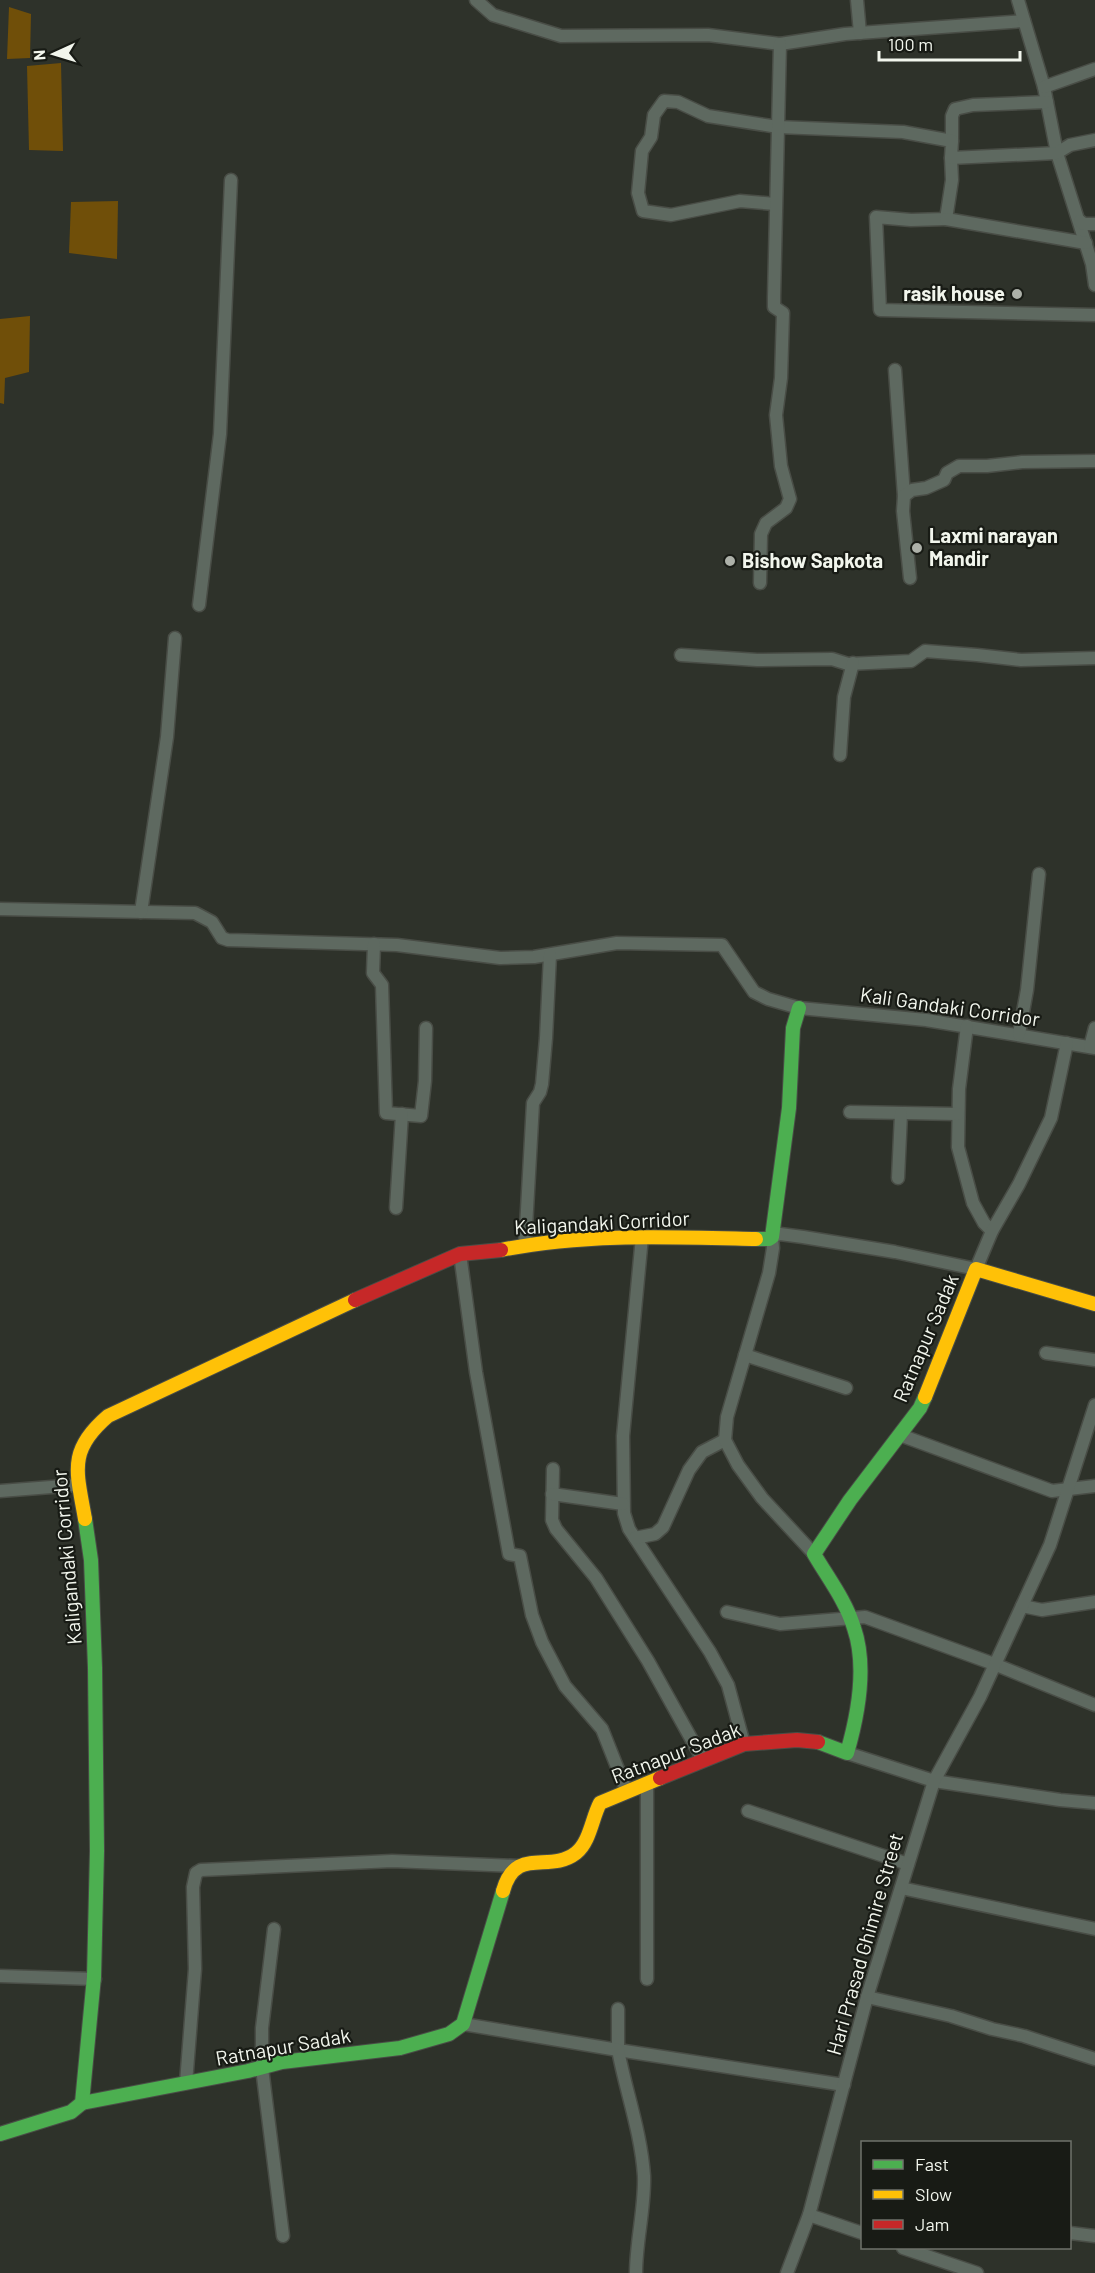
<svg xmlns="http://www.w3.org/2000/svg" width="1095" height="2273" font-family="Barlow,sans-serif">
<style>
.green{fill:#704f09}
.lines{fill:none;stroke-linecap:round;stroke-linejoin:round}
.street-casing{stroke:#494d46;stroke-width:15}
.fast-casing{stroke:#494d46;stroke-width:16}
.slow-casing{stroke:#494d46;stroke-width:16}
.jam-casing{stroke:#494d46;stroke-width:16}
.street{stroke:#5e6960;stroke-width:12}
.fast{stroke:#4caf50;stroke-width:14}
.slow{stroke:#ffc107;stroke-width:14}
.jam{stroke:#c62828;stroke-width:14}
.poi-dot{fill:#adb1a9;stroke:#181b15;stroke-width:2}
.labels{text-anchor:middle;stroke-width:4.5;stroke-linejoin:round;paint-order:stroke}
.poi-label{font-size:20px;font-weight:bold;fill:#f2f6ed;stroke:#181b15;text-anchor:start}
.street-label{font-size:20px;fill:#f2f6ed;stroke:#181b15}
</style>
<rect width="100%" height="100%" fill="#2e322a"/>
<g class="green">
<polygon points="9,7 31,14 30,58 7,59"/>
<polygon points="61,63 63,151 29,150 27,66"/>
<polygon points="118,201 117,259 69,253 71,202"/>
<polygon points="30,316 29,372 5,378 4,404 0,403 0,319"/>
</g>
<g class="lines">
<g class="street-casing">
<g id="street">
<polyline points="476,0 493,15 561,36 708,35 780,44 845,34 1024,21"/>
<polyline points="857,0 860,33"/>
<polyline points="1018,0 1044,87 1057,153 1092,264 1095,285"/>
<polyline points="1044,87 1095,69"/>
<polyline points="952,141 952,116 955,109 973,105 1047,102"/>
<polyline points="951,158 952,180 946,219 911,220 876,217 880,310 1095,315"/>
<polyline points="775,204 740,201 671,215 643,211 638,193 642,151 651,137 654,115 664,101 678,102 708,116 778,127 903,132 952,141 951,158 1057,153 1070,145 1095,140"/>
<polyline points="946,219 1086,243"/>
<polyline points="1080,221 1084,224 1095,224"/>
<polyline points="895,370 904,496"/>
<polyline points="910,578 903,511 904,496 912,490 926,488 944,480 947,473 959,466 987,466 1022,462 1095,461"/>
<polyline points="760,583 761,534 766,523 786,508 790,499 781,466 776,415 781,378 783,313 774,307 774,297 780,44"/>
<polyline points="199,605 220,434 231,180"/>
<polyline points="681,655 757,660 832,659 848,664 911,661 925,651 977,655 1021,660 1095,658"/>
<polyline points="840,755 844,697 853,663"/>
<polyline points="0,909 195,913 212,922 222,938 228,940 397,945 500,958 534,957 617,943 722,945 754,992 768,999 799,1008 926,1020 1095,1048"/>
<polyline points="141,912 167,737 175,638"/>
<polyline points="374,944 373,973 382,985 386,1113 421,1116 425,1081 426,1028"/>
<polyline points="967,1026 959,1089 958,1147 973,1203 984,1223 992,1231"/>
<polyline points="1019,1034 1027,990 1039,874"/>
<polyline points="1090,1047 1095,1028"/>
<polyline points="850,1112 958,1114"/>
<polyline points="898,1178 901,1114"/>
<polyline points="396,1208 402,1114"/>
<polyline points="642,1237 623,1436 624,1513 629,1529 710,1652 728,1685 744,1744"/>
<polyline points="525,1245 533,1103 540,1092 542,1084 546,1038 550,955"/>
<polyline points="460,1254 476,1372 509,1554 520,1556 532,1615 542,1642 565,1686 602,1729 627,1792"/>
<polyline points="1046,1353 1095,1360"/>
<polyline points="745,1355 846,1388"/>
<polyline points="900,1435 1052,1491 1095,1486"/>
<polyline points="553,1469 552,1520 556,1529 596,1578 648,1661 703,1760"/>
<polyline points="0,1491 77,1485"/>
<polyline points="552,1494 623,1504"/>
<polyline points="635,1538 655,1534 663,1527 689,1470 702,1452 725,1440"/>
<polyline points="814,1554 762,1498 738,1465 725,1440 727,1417 769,1273 773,1248 772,1237 780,1234 803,1237 895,1252 976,1269 992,1231 1019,1184 1051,1118 1067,1043"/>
<polyline points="1022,1606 1042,1610 1095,1602"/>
<polyline points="727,1612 780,1624 865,1617 994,1664 1095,1705"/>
<polyline points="847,1753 934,1781 1060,1800 1095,1803"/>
<polyline points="647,1783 647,1979"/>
<polyline points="748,1811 908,1864"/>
<polyline points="901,1888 1095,1929"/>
<polyline points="274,1929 262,2028 262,2068 283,2236"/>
<polyline points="0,1976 95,1979"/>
<polyline points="867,1997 951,2016 992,2029 1024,2036 1095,2059"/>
<polyline points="618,2009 618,2050 844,2085"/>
<path d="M463 2024 618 2050C626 2092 641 2132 644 2176 645 2208 636 2241 636 2273"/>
<polyline points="186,2083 195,1969 193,1887 196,1873 201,1870 392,1861 518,1866"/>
<polyline points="809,2215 862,2233"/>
<polyline points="1070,2233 1095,2236"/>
<polyline points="903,2248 977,2273"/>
<polyline points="787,2273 809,2215 867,1997 934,1781 980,1697 1050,1545 1095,1405"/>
</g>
</g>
<g class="fast-casing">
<g id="fast">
<polyline points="756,1239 769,1239 772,1237 789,1108 793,1028 799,1008"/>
<path d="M818 1742 847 1753C858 1715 867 1666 854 1628 846 1601 828 1578 814 1554L850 1500 920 1408 925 1397"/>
<polyline points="82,2103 248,2071 282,2062 400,2048 449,2034 463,2024 503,1891"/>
<polyline points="0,2134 71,2112 82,2103 94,1977 97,1851 95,1668 91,1560 85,1519"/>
</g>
</g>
<g class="slow-casing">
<g id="slow">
<path d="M501 1250C583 1233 673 1237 756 1239"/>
<polyline points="925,1397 976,1269 1095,1304"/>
<path d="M85 1519C77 1472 67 1451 108 1416L355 1300"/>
<path d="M503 1891C516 1845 549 1874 576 1853 590 1842 592 1818 600 1803L660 1778"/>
</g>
</g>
<g class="jam-casing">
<g id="jam">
<polyline points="355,1300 460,1254 501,1250"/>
<polyline points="660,1778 744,1744 797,1740 818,1742"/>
</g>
</g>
<use href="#street" class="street"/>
<use href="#fast" class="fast"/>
<use href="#slow" class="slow"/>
<use href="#jam" class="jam"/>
</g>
<g class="poi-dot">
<circle cx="1017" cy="294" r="6"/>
<circle cx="917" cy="548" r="6"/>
<circle cx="730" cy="561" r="6"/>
</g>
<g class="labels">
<g class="poi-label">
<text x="1005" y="301" text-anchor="end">rasik house</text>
<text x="929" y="543">Laxmi narayan<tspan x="929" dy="23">Mandir</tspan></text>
<text x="742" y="568">Bishow Sapkota</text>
</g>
<g class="street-label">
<text transform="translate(950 1007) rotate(8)" y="7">Kali Gandaki Corridor</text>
<text transform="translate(602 1223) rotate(-3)" y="7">Kaligandaki Corridor</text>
<text transform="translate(926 1338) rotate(-67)" y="7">Ratnapur Sadak</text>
<text transform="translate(67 1557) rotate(-95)" y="7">Kaligandaki Corridor</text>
<text transform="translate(676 1753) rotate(-21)" y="7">Ratnapur Sadak</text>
<text transform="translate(865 1944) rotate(-74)" y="7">Hari Prasad Ghimire Street</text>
<text transform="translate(283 2047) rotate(-10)" y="7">Ratnapur Sadak</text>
</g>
</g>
<rect x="861" y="2141" width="210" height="108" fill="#181b15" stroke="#6f736b" stroke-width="1.5"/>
<rect x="873" y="2160" width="30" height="9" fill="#4caf50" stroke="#6f736b" stroke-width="1.5"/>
<text x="915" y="2171" font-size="18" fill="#f2f6ed">Fast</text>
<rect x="873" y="2190" width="30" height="9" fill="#ffc107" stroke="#6f736b" stroke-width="1.5"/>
<text x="915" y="2201" font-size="18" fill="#f2f6ed">Slow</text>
<rect x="873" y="2220" width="30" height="9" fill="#c62828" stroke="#6f736b" stroke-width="1.5"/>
<text x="915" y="2231" font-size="18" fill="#f2f6ed">Jam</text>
<g transform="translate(54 54) rotate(266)" stroke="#181b15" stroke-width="4.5" paint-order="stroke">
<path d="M0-4.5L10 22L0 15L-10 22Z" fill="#f2f6ed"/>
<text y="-9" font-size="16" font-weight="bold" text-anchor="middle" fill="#f2f6ed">N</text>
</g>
<path d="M879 51v9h141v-9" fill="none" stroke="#f2f6ed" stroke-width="3"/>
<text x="888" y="51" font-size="18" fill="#f2f6ed" stroke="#181b15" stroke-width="4.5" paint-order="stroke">100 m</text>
</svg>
